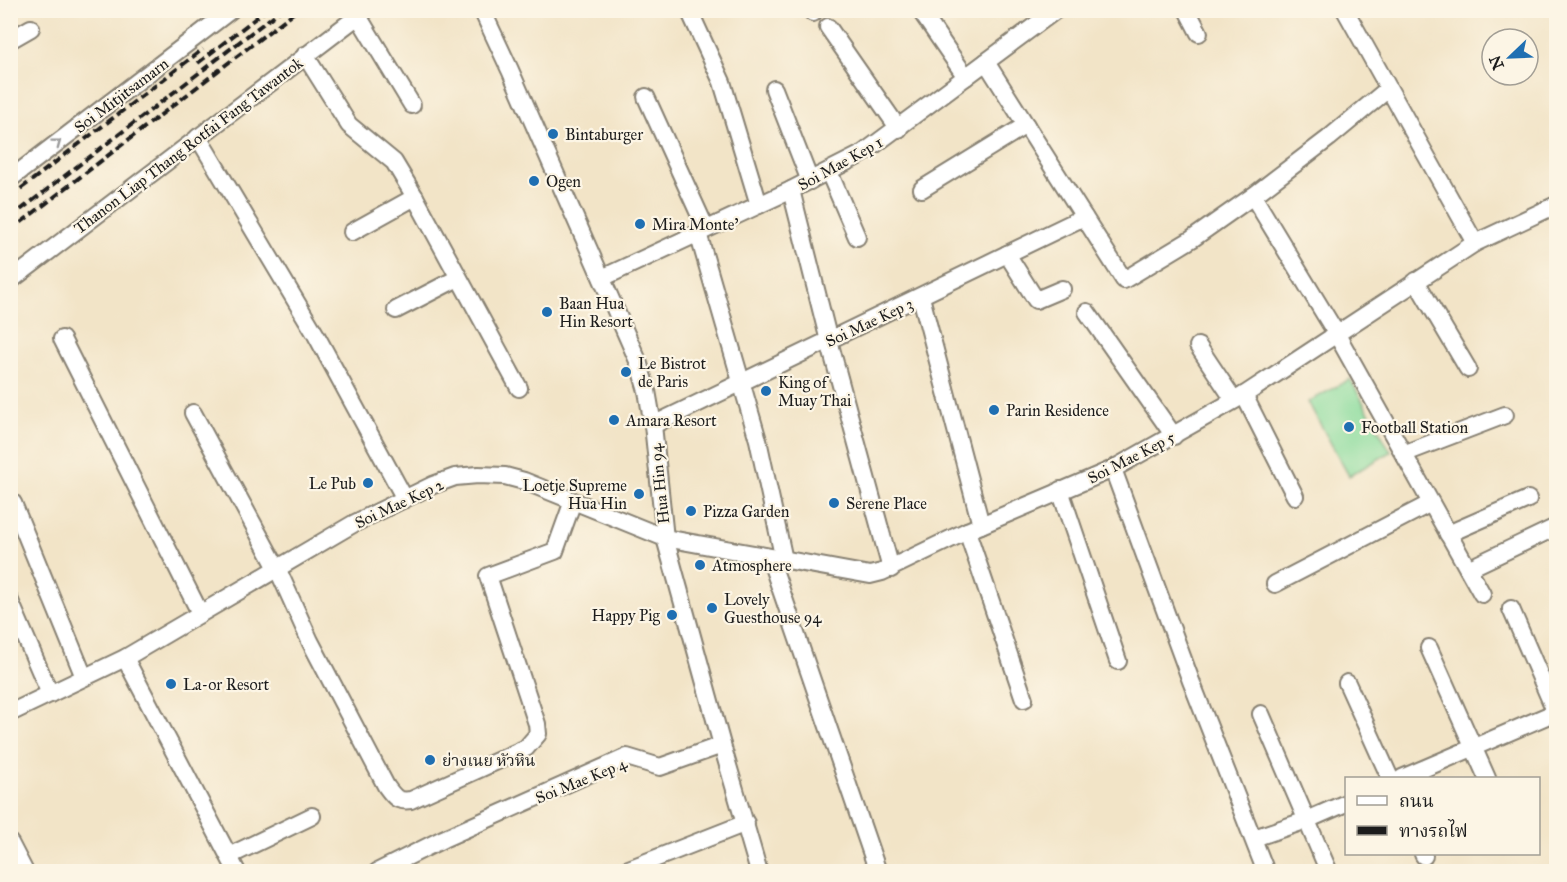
<svg xmlns="http://www.w3.org/2000/svg" width="1567" height="882" font-family="'IM FELL Great Primer','Noto Serif Thai',serif">
<style>
.green{fill:#89db9c;stroke:#527c5c;stroke-width:1.5}
.lines{fill:none;stroke-linecap:round;stroke-linejoin:round}
.minor-casing{stroke:#878072;stroke-width:20}
.minor{stroke:#fff;stroke-width:16}
.rail{stroke:#1c1c1c;stroke-width:4;stroke-dasharray:9 4.5;stroke-linecap:butt}
.oneway{stroke:#999}
.poi-dot{fill:#1f6fb2;stroke:#fcf5e5;stroke-width:2}
.labels{text-anchor:middle;stroke-width:4.5;stroke-linejoin:round;paint-order:stroke}
.street-label{font-size:16px;fill:#1c1c1c;stroke:#fcf5e5}
.poi-label{font-size:16px;fill:#1c1c1c;stroke:#fcf5e5;text-anchor:start}
</style>
<rect width="100%" height="100%" fill="#fcf5e5"/>
<filter id="ink" filterUnits="userSpaceOnUse"><feTurbulence type="fractalNoise" baseFrequency=".0167" numOctaves="2"/><feDisplacementMap in="SourceGraphic" scale="12" xChannelSelector="R" yChannelSelector="G"/><feConvolveMatrix kernelMatrix="1 2 1 2 8 2 1 2 1" color-interpolation-filters="sRGB"/></filter>
<filter id="wash" filterUnits="userSpaceOnUse"><feTurbulence type="fractalNoise" baseFrequency=".008" numOctaves="4" result="noise"/><feDisplacementMap in="SourceGraphic" scale="24" xChannelSelector="R" yChannelSelector="G"/><feGaussianBlur stdDeviation="1.35" result="paint"/><feColorMatrix in="noise" values="0 0 0 0 0 0 0 0 0 0 0 0 0 0 0 0 0 1.4 0 .05"/><feComposite in="paint" operator="in"/></filter>
<g filter="url(#wash)">
<rect width="100%" height="100%" fill="#f2e4c7"/>
<polygon class="green" points="1350,379 1391,452 1349,476 1308,402"/>
</g>
<g filter="url(#ink)">
<g class="lines">
<g class="minor-casing">
<g id="minor">
<polyline points="482,10 510,70 638,361 647,391 653,425 665,538 722,745 759,872"/>
<polyline points="689,10 722,82 759,205"/>
<polyline points="811,10 813,13"/>
<polyline points="920,10 966,77"/>
<polyline points="1187,10 1199,33"/>
<polyline points="1345,10 1475,243"/>
<polyline points="358,16 412,105"/>
<polyline points="828,27 899,129"/>
<polyline points="10,40 31,28"/>
<polyline points="305,55 349,125 394,162 415,197 519,388"/>
<polyline points="986,62 1124,280 1192,239 1253,196 1336,333 1482,594"/>
<polyline points="774,89 810,181"/>
<polyline points="646,97 706,229"/>
<polyline points="198,137 316,335 405,499"/>
<polyline points="829,172 857,237"/>
<polyline points="10,179 231,10"/>
<polyline points="922,189 1026,125"/>
<polyline points="791,190 829,341 891,569"/>
<polyline points="1253,196 1329,138 1388,89"/>
<polyline points="352,232 415,197"/>
<polyline points="698,233 758,440 784,560"/>
<polyline points="1007,254 1036,300 1062,289"/>
<polyline points="602,278 791,190 862,154 1056,10"/>
<polyline points="10,281 366,10"/>
<polyline points="1416,281 1468,369"/>
<polyline points="921,297 981,525"/>
<polyline points="396,310 458,278"/>
<polyline points="1087,312 1174,436"/>
<polyline points="62,339 200,613"/>
<polyline points="1198,346 1234,400"/>
<polyline points="1244,395 1295,496"/>
<path d="M193 413 278 570 310 641 386 786C394 797 397 802 411 800L526 748 538 734 537 724 488 576 555 551 573 501"/>
<polyline points="653,425 1084,217"/>
<polyline points="1403,454 1505,415"/>
<polyline points="1113,469 1191,681 1266,872"/>
<polyline points="1060,490 1118,661"/>
<polyline points="13,503 84,677"/>
<polyline points="967,531 1024,699"/>
<polyline points="1448,534 1528,499"/>
<polyline points="770,558 878,872"/>
<polyline points="1468,569 1556,527"/>
<polyline points="1275,584 1431,503"/>
<polyline points="10,601 50,694"/>
<polyline points="1511,609 1556,713"/>
<polyline points="1429,648 1487,778"/>
<polyline points="125,658 237,872"/>
<polyline points="1347,683 1390,778"/>
<polyline points="10,713 125,658 353,524 433,485 455,477 478,475 505,476 524,481 665,538 870,575 882,572 967,531 1113,469 1244,395 1475,243 1556,205"/>
<polyline points="1261,714 1329,872"/>
<polyline points="1402,778 1556,712"/>
<polyline points="1254,838 1307,820 1346,803"/>
<polyline points="10,843 25,872"/>
<polyline points="1423,854 1424,856"/>
<polyline points="229,856 312,816"/>
<polyline points="377,872 443,839 627,757 660,767 722,745"/>
<polyline points="621,872 746,823"/>
</g>
</g>
<use href="#minor" class="minor"/>
<g class="rail">
<polyline points="198,63 266,10"/>
<polyline points="10,197 203,49"/>
<polyline points="10,218 281,10"/>
<polyline points="10,231 297,10"/>
</g>
</g>
<defs><path id="oneway-chevron" d="M-2-3.5L2.5 0L-2 3.5" fill="none" stroke-width="1.6" stroke-linecap="round" stroke-linejoin="round" transform="scale(1.5)"/></defs>
<use class="oneway" href="#oneway-chevron" transform="translate(57 143) rotate(-37)"/>
</g>
<g class="poi-dot">
<circle cx="553" cy="134" r="6"/>
<circle cx="534" cy="181" r="6"/>
<circle cx="640" cy="224" r="6"/>
<circle cx="547" cy="312" r="6"/>
<circle cx="626" cy="372" r="6"/>
<circle cx="766" cy="391" r="6"/>
<circle cx="994" cy="410" r="6"/>
<circle cx="614" cy="420" r="6"/>
<circle cx="1349" cy="427" r="6"/>
<circle cx="368" cy="483" r="6"/>
<circle cx="639" cy="494" r="6"/>
<circle cx="834" cy="503" r="6"/>
<circle cx="691" cy="511" r="6"/>
<circle cx="700" cy="565" r="6"/>
<circle cx="712" cy="608" r="6"/>
<circle cx="672" cy="615" r="6"/>
<circle cx="171" cy="684" r="6"/>
<circle cx="430" cy="760" r="6"/>
</g>
<g class="labels">
<g class="street-label">
<text transform="translate(121 95) rotate(-37)" y="6">Soi Mitjitsamarn</text>
<text transform="translate(188 145) rotate(-37)" y="6">Thanon Liap Thang Rotfai Fang Tawantok</text>
<text transform="translate(840 163) rotate(-29)" y="6">Soi Mae Kep 1</text>
<text transform="translate(869 322) rotate(-25)" y="6">Soi Mae Kep 3</text>
<text transform="translate(1131 457) rotate(-27)" y="6">Soi Mae Kep 5</text>
<text transform="translate(659 484) rotate(-96)" y="6">Hua Hin 94</text>
<text transform="translate(399 503) rotate(-25)" y="6">Soi Mae Kep 2</text>
<text transform="translate(581 780) rotate(-22)" y="6">Soi Mae Kep 4</text>
</g>
<g class="poi-label">
<text x="565" y="140">Bintaburger</text>
<text x="546" y="187">Ogen</text>
<text x="652" y="230">Mira Monte’</text>
<text x="559" y="309">Baan Hua<tspan x="559" dy="18">Hin Resort</tspan></text>
<text x="638" y="369">Le Bistrot<tspan x="638" dy="18">de Paris</tspan></text>
<text x="778" y="388">King of<tspan x="778" dy="18">Muay Thai</tspan></text>
<text x="1006" y="416">Parin Residence</text>
<text x="626" y="426">Amara Resort</text>
<text x="1361" y="433">Football Station</text>
<text x="356" y="489" text-anchor="end">Le Pub</text>
<text x="627" y="491" text-anchor="end">Loetje Supreme<tspan x="627" dy="18">Hua Hin</tspan></text>
<text x="846" y="509">Serene Place</text>
<text x="703" y="517">Pizza Garden</text>
<text x="712" y="571">Atmosphere</text>
<text x="724" y="605">Lovely<tspan x="724" dy="18">Guesthouse 94</tspan></text>
<text x="660" y="621" text-anchor="end">Happy Pig</text>
<text x="183" y="690">La-or Resort</text>
<text x="442" y="766">ย่างเนย หัวหิน</text>
</g>
</g>
<rect width="1567" height="882" fill="none" stroke="#fcf5e5" stroke-width="36"/>
<rect x="1345" y="777" width="195" height="78" fill="#fcf5e5" stroke="#a29e95" stroke-width="1.5"/>
<rect x="1357" y="796" width="30" height="9" fill="#ffffff" stroke="#a29e95" stroke-width="1.5"/>
<text x="1399" y="807" font-size="18" fill="#1c1c1c">ถนน</text>
<rect x="1357" y="826" width="30" height="9" fill="#1c1c1c" stroke="#a29e95" stroke-width="1.5"/>
<text x="1399" y="837" font-size="18" fill="#1c1c1c">ทางรถไฟ</text>
<g transform="translate(1510 57) rotate(247)"><circle r="28" fill="#fcf5e5" stroke="#a29e95" stroke-width="1.5"/>
<path d="M0-4.5L10 22L0 15L-10 22Z" fill="#1f6fb2"/>
<text y="-9" font-size="16" font-weight="bold" text-anchor="middle" fill="#1c1c1c">N</text>
</g>
</svg>
